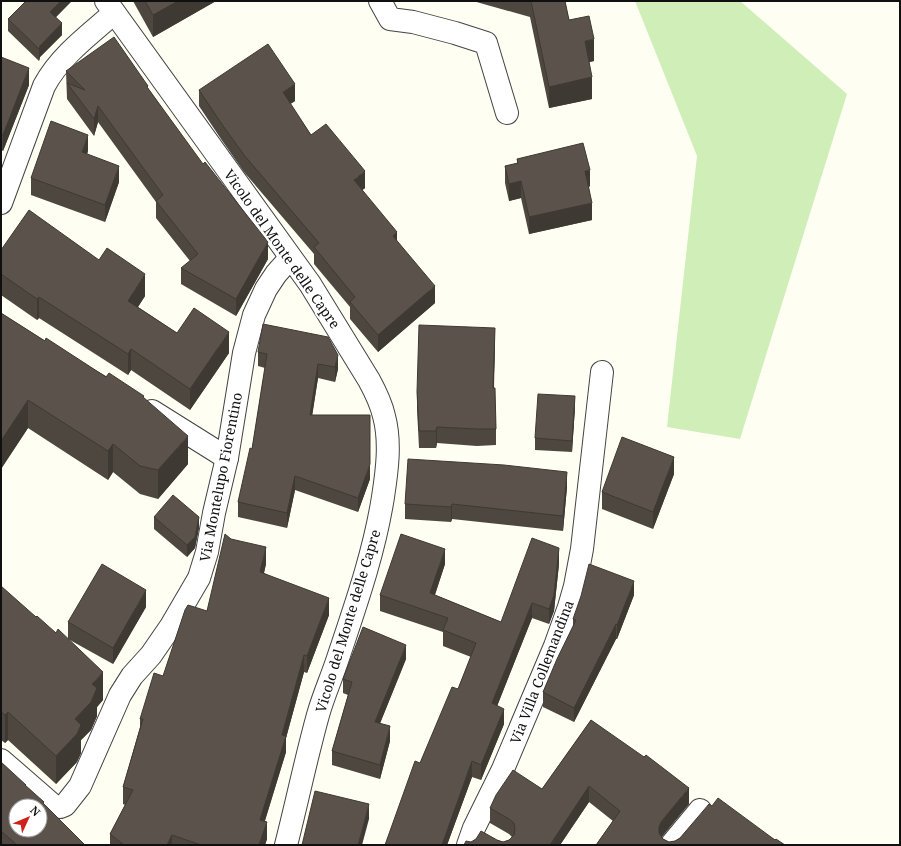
<svg xmlns="http://www.w3.org/2000/svg" width="901" height="846" font-family="'Noto Serif',serif">
<style>
.green{fill:#cfeeb8}
.lines{fill:none;stroke-linecap:round;stroke-linejoin:round}
.minor-casing{stroke:#434343;stroke-width:24}
.minor{stroke:#fff;stroke-width:22}
.wall{fill:#4d4740}
.shaded-wall{fill:#3f3934}
.building{fill:#5a524b;stroke:#3f3934;fill-rule:evenodd}
.labels{text-anchor:middle;stroke-width:4;stroke-linejoin:round;paint-order:stroke}
.street-label{font-size:14px;fill:#101010;stroke:#fff}
</style>
<rect width="100%" height="100%" fill="#fffef3"/>
<polygon class="green" points="635,1 740,1 847,94 740,439 667,427 697,156"/>
<g class="lines">
<g class="minor-casing">
<g id="minor">
<path d="M106 1 310 284 369 380C375 391 381 403 384 416 391 442 387 471 383 497 374 554 355 607 337 661 331 679 323 697 318 715 306 758 297 802 286 845"/>
<polyline points="380,1 390,19 413,22 455,33 486,43 507,113"/>
<path d="M1 203 44 86C60 56 89 35 114 13"/>
<polyline points="152,411 227,458"/>
<polyline points="1,760 54,806 60,807 65,805 80,786 120,695 132,676 151,655 171,626 199,578 207,552 214,513 227,458 244,353 254,315 266,289 276,274 290,258"/>
<polyline points="468,845 474,828 503,769 555,646 569,607 575,586 582,549 602,372"/>
<polyline points="671,845 700,810"/>
</g>
</g>
<use href="#minor" class="minor"/>
</g>
<g class="wall">
<polygon points="71,1 56,17 62,35 40,57 39,61 8,31 8,19"/>
<polygon points="133,1 216,1 153,37"/>
<polygon points="473,1 565,1 569,20 594,61 589,62 592,99 549,108 530,17"/>
<polygon points="1,57 29,85 3,151 1,150"/>
<polygon points="66,71 148,88 268,259 236,316 181,284 181,268 190,261 156,218 156,202 98,122 94,136 67,99"/>
<polygon points="199,90 295,101 290,104 311,135 365,188 362,190 397,241 435,303 378,352 350,319 350,307 314,264 314,254 244,172 221,139 199,106"/>
<polygon points="88,151 87,154 119,182 105,222 31,195 31,178"/>
<polygon points="517,159 590,186 589,187 592,220 529,234 521,198 509,201 505,183 505,166 517,164"/>
<polygon points="1,250 145,296 138,307 177,333 229,353 190,410 131,370 128,375 39,318 37,320 1,295"/>
<polygon points="1,313 45,341 144,398 188,464 158,499 140,494 113,472 108,480 28,428 1,469"/>
<polygon points="328,337 338,369 335,382 318,378 312,415 370,479 358,512 295,490 287,528 238,517 238,502 252,449 265,368 258,366 258,352"/>
<polygon points="495,344 494,388 496,429 496,445 477,446 437,443 436,448 419,448 417,409 417,392"/>
<polygon points="575,407 572,452 535,450 535,438"/>
<polygon points="674,474 653,529 602,509 602,492"/>
<polygon points="567,487 563,531 452,519 451,522 405,519 405,504"/>
<polygon points="154,517 199,528 195,548 187,557 154,529"/>
<polygon points="231,539 266,564 264,573 329,615 307,673 304,672 286,738 286,752 265,821 267,839 265,845 110,845 110,834 125,805 123,804 123,787 140,727 140,719 163,676 207,611"/>
<polygon points="445,564 435,595 501,622 559,564 554,611 549,624 532,618 497,706 504,724 481,780 472,777 447,845 385,845 420,763 458,689 471,657 443,646 443,632 380,611 380,595"/>
<polygon points="1,586 103,700 97,707 97,716 91,730 81,740 81,753 77,762 56,784 8,740 5,743 1,740"/>
<polygon points="634,595 617,639 616,639 574,722 543,707 543,692 573,627 573,619"/>
<polygon points="146,607 113,664 68,639 68,622"/>
<polygon points="406,659 380,723 390,741 380,779 332,765 332,751 348,695 343,693 343,679"/>
<polygon points="591,720 689,804 662,837 663,839 669,842 675,841 680,838 712,806 785,845 596,845 613,821 589,802 560,845 464,845 471,842 497,840 503,842 509,840 512,837 509,834 490,823 490,808 542,789"/>
<polygon points="1,762 44,804 85,845 1,845"/>
</g>
<g class="shaded-wall">
<polygon points="61,1 71,2 50,23 50,12"/>
<polygon points="178,1 216,1 153,37 153,15"/>
<polygon points="62,23 62,35 40,57 39,61 39,49 40,46"/>
<polygon points="594,39 594,61 585,63 585,41"/>
<polygon points="29,68 29,85 3,151 3,135"/>
<polygon points="592,77 592,99 549,108 549,87"/>
<polygon points="295,84 295,101 283,109 283,92"/>
<polygon points="98,106 98,122 94,136 94,119"/>
<polygon points="88,135 88,151 82,169 82,152"/>
<polygon points="119,166 119,182 105,222 105,205"/>
<polygon points="590,170 590,186 585,188 585,171"/>
<polygon points="365,171 365,188 354,197 354,180"/>
<polygon points="521,181 521,198 509,201 509,184"/>
<polygon points="592,203 592,220 529,234 529,217"/>
<polygon points="397,232 397,249 393,236"/>
<polygon points="268,242 268,259 236,316 236,299"/>
<polygon points="145,274 145,296 128,322 128,301"/>
<polygon points="435,286 435,303 378,352 378,335"/>
<polygon points="39,297 39,318 37,320 37,299"/>
<polygon points="495,328 495,344 493,404 493,388"/>
<polygon points="229,332 229,353 190,410 190,389"/>
<polygon points="131,349 131,370 128,375 128,354"/>
<polygon points="338,355 338,369 335,382 335,367"/>
<polygon points="318,364 318,378 310,430 310,415"/>
<polygon points="575,396 575,407 572,452 572,441"/>
<polygon points="28,400 28,428 1,469 1,441"/>
<polygon points="437,427 437,443 436,448 436,431"/>
<polygon points="188,436 188,464 158,499 158,470"/>
<polygon points="113,444 113,472 108,480 108,451"/>
<polygon points="674,457 674,474 653,529 653,512"/>
<polygon points="370,464 370,479 358,512 358,498"/>
<polygon points="567,472 567,487 563,531 563,516"/>
<polygon points="295,476 295,490 287,528 287,513"/>
<polygon points="452,504 452,519 451,522 451,507"/>
<polygon points="199,517 199,528 195,548 187,557 187,545"/>
<polygon points="266,547 266,564 260,589 260,572"/>
<polygon points="559,548 559,564 554,611 549,624 549,609"/>
<polygon points="445,549 445,564 430,609 430,593"/>
<polygon points="634,581 634,595 617,639 617,625"/>
<polygon points="146,590 146,607 113,664 113,648"/>
<polygon points="329,598 329,615 307,673 307,656"/>
<polygon points="532,603 532,618 492,719 492,703"/>
<polygon points="616,624 616,639 574,722 574,708"/>
<polygon points="406,645 406,659 375,736 375,722"/>
<polygon points="304,655 304,672 286,738 286,752 260,836 260,820 282,735"/>
<polygon points="103,672 103,700 97,707 97,716 91,730 81,740 81,753 77,762 56,784 56,756 92,684"/>
<polygon points="504,709 504,724 481,780 481,765"/>
<polygon points="8,712 8,740 5,743 5,715"/>
<polygon points="390,726 390,741 380,779 380,765"/>
<polygon points="472,761 472,777 447,845 442,845"/>
<polygon points="589,786 589,802 560,845 550,845"/>
<polygon points="689,788 689,804 661,837 659,843 659,827 661,822"/>
<polygon points="369,804 369,819 362,845 358,845"/>
<polygon points="267,822 267,839 265,845 259,845"/>
<polygon points="172,835 172,845 167,845"/>
</g>
<g class="building">
<polygon points="26,1 61,1 50,12 62,23 40,46 39,49 8,19"/>
<polygon points="145,1 178,1 153,15"/>
<polygon points="531,1 565,1 569,20 589,16 594,39 585,41 592,77 549,87"/>
<polygon points="114,37 148,86 147,87 203,164 205,162 268,242 236,299 181,268 198,254 156,201 163,195 98,106 94,119 67,83 85,90 66,71"/>
<polygon points="268,44 295,84 283,92 311,135 326,124 365,171 354,180 397,232 393,236 435,286 378,335 350,302 355,297 314,247 319,243 244,155 221,123 199,90"/>
<polygon points="1,57 29,68 3,135 1,134"/>
<polygon points="51,121 88,135 82,152 119,166 105,205 31,178"/>
<polygon points="583,143 590,170 585,171 592,203 529,217 521,181 509,184 505,166 518,163 517,159"/>
<polygon points="29,210 99,260 107,248 145,274 128,301 177,333 194,308 229,332 190,389 131,349 128,354 39,297 37,299 1,274 1,250"/>
<polygon points="1,313 45,341 46,338 106,377 109,373 144,396 143,397 188,436 158,470 140,466 113,444 108,451 28,400 1,441"/>
<polygon points="263,324 328,337 338,355 335,367 318,364 310,415 370,415 370,464 358,498 295,476 287,513 238,502 250,448 252,449 267,354 258,352"/>
<polygon points="419,325 495,328 493,388 495,388 496,429 477,429 437,427 436,431 419,431 417,392"/>
<polygon points="538,394 575,396 572,441 535,438"/>
<polygon points="622,437 674,457 653,512 602,492"/>
<polygon points="408,459 504,465 567,472 563,516 452,504 451,507 405,504"/>
<polygon points="173,495 199,517 195,537 187,545 154,517"/>
<polygon points="225,534 231,539 266,547 260,572 329,598 307,656 304,655 282,735 286,736 260,820 267,822 259,845 201,845 172,835 167,845 124,845 110,834 133,790 123,787 143,719 140,719 154,673 163,676 185,610 188,605 207,611"/>
<polygon points="401,534 445,549 430,593 501,622 532,538 559,548 554,595 549,609 532,603 492,703 504,709 481,765 472,761 442,845 385,845 415,761 420,763 452,687 458,689 476,643 443,630 448,618 380,595"/>
<polygon points="102,564 146,590 113,648 68,622"/>
<polygon points="589,564 634,581 617,625 616,624 574,708 543,692 557,659 576,620 573,619 581,596"/>
<polygon points="1,586 36,617 37,616 56,633 58,629 103,672 92,684 97,688 91,702 75,719 81,725 77,734 56,756 8,712 5,715 1,712"/>
<polygon points="363,627 406,645 375,722 390,726 380,765 332,751 352,682 343,679"/>
<polygon points="591,720 644,757 646,755 689,788 661,822 659,827 659,833 663,839 669,842 675,841 680,838 709,804 712,806 718,798 775,840 776,839 785,845 596,845 620,811 589,786 550,845 464,845 466,841 471,842 476,839 481,831 497,840 503,842 509,840 514,835 515,829 514,823 509,819 490,808 496,795 513,770 542,789"/>
<path d="M1 762 26 785H25L44 802 43 803 85 845H17L1 831ZM16 806H40V830H16Z"/>
<polygon points="315,791 369,804 358,845 302,845"/>
</g>
<g class="labels">
<g class="street-label">
<text transform="translate(282 249) rotate(55)" y="5">Vicolo del Monte delle Capre</text>
<text transform="translate(221 477) rotate(-79)" y="5">Via Montelupo Fiorentino</text>
<text transform="translate(348 621) rotate(-73)" y="5">Vicolo del Monte delle Capre</text>
<text transform="translate(542 672) rotate(-69)" y="5">Via Villa Collemandina</text>
</g>
</g>
<rect width="901" height="846" fill="none" stroke="#101010" stroke-width="4"/>
<g transform="translate(28 818) rotate(46)"><circle r="19" fill="#ffffff" stroke="#9f9f9f"/>
<path d="M0-3L7 15L0 10L-7 15Z" fill="#ce221a"/>
<text y="-6" font-size="11" font-weight="bold" text-anchor="middle" fill="#101010">N</text>
</g>
</svg>
